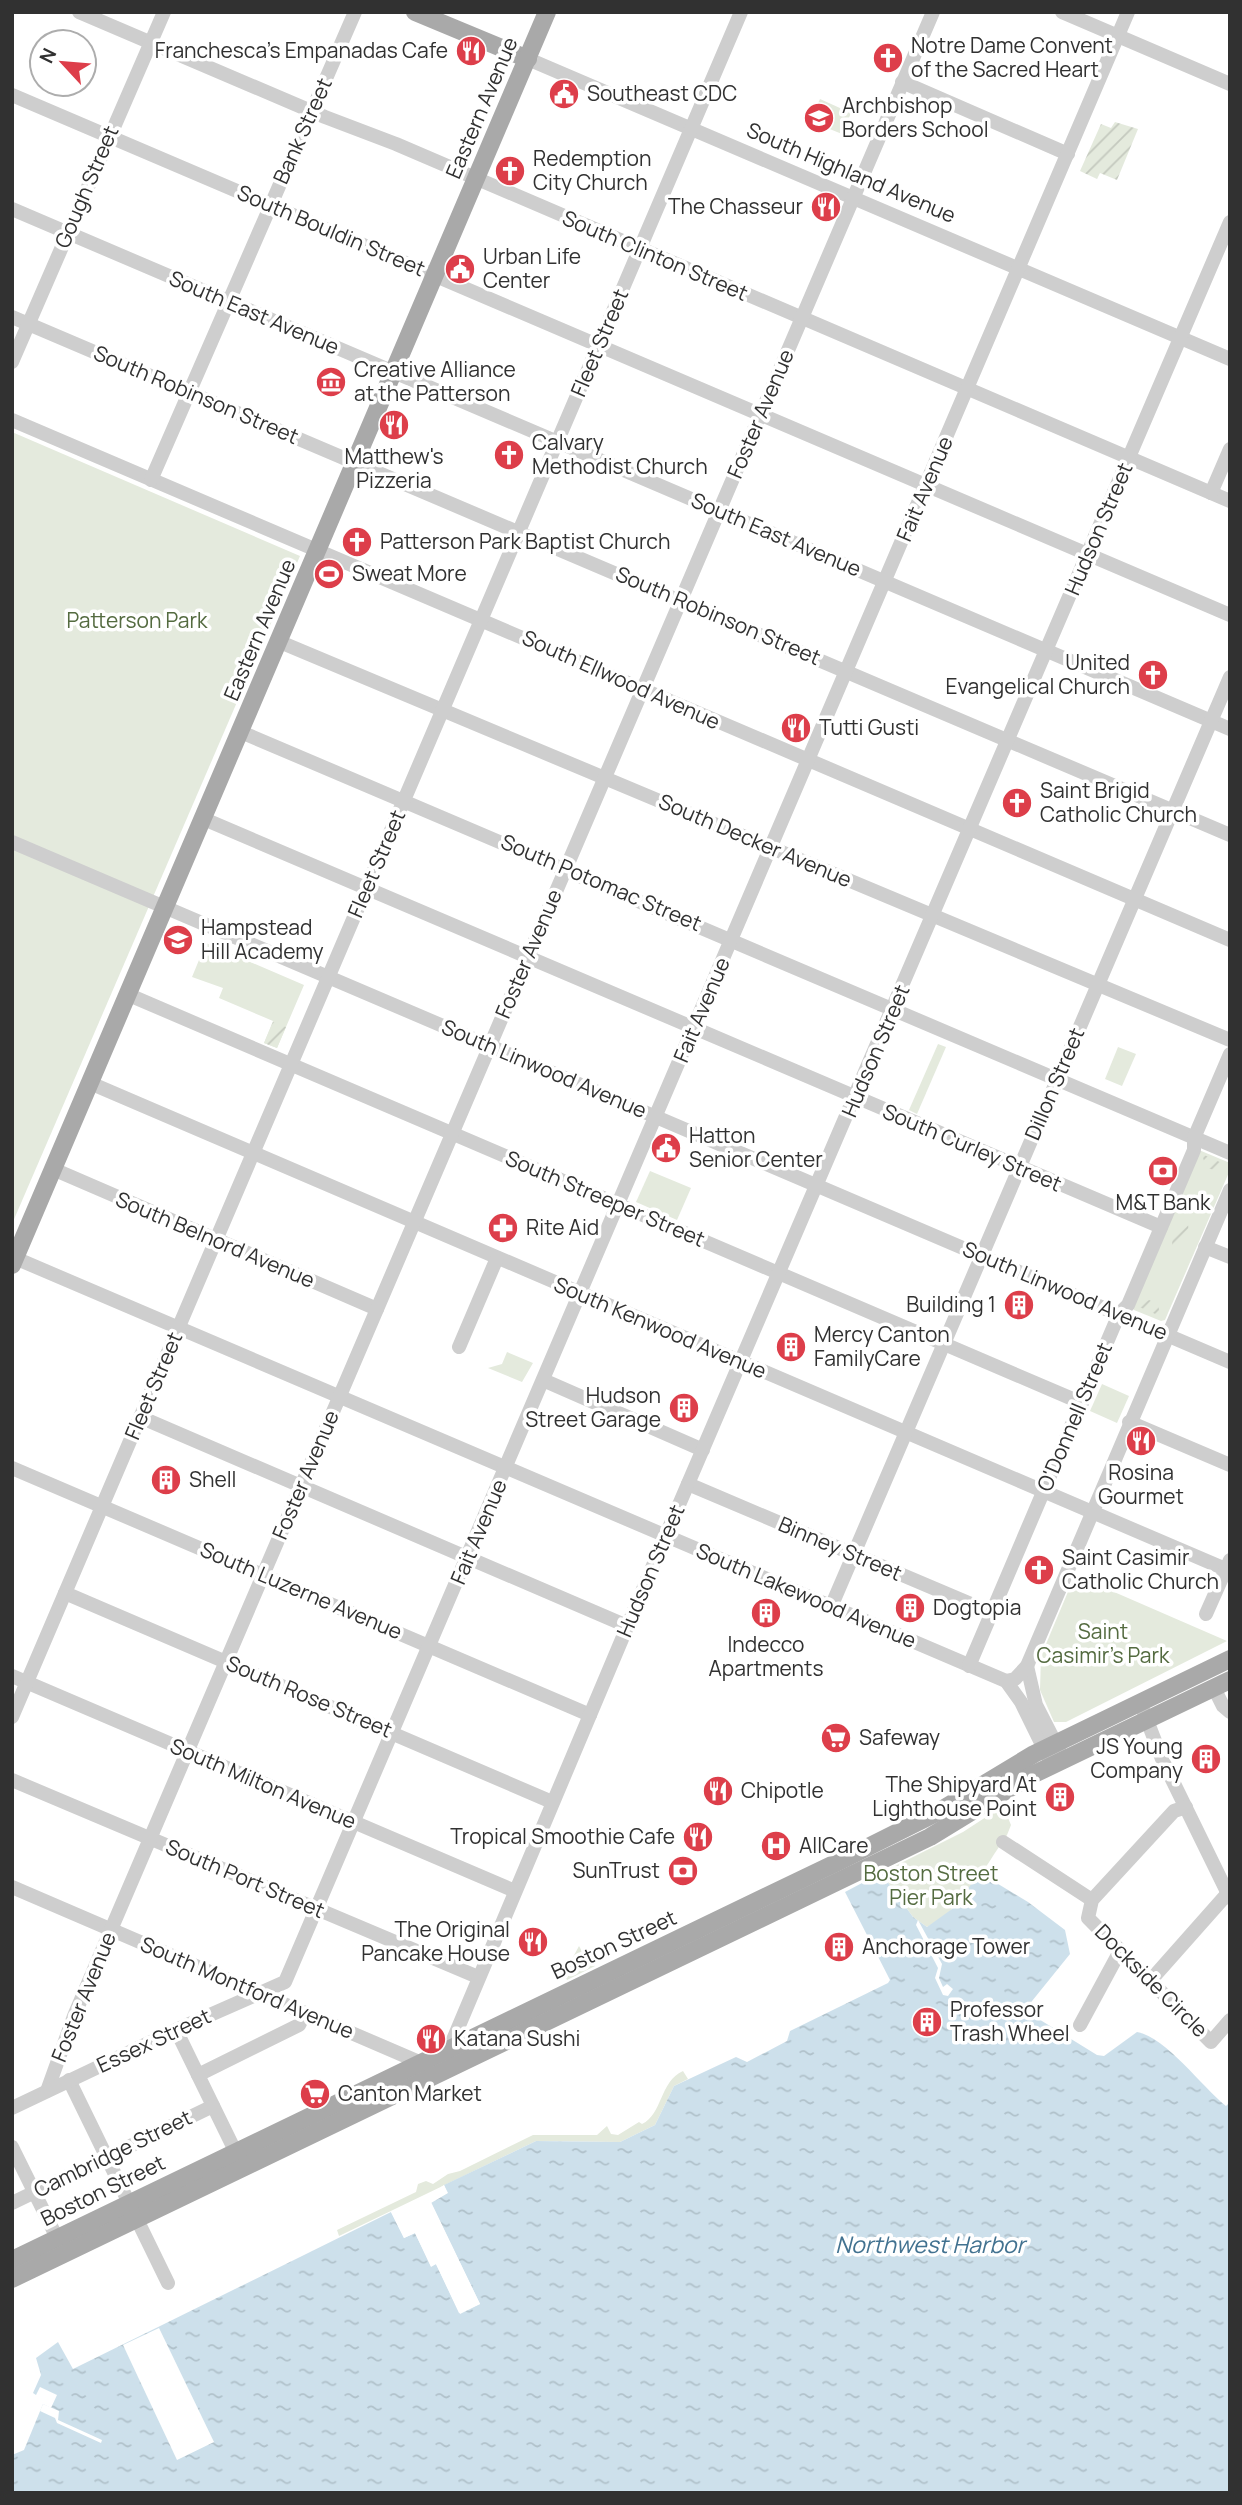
<svg xmlns="http://www.w3.org/2000/svg" width="1242" height="2505" font-family="Manrope,sans-serif">
<style>
.green{fill:#e4eadd}
.garden{fill:url(#garden-furrows)}
.water{fill:url(#water-ripples)}
.pier{fill:#fff}
.lines{fill:none;stroke-linecap:round;stroke-linejoin:round}
.minor{stroke:#cecece;stroke-width:14}
.major{stroke:#a9a9a9;stroke-width:18}
.labels{text-anchor:middle;stroke-width:7;stroke-linejoin:round;paint-order:stroke}
.poi-label{font-size:21px;fill:#313131;stroke:#fff;text-anchor:start}
.street-label{font-size:21px;fill:#313131;stroke:#fff}
.park-label{font-size:21px;fill:#546b40;stroke:#fff}
.water-label{font-size:23px;font-style:italic;fill:#427290;stroke:#fff}
</style>
<defs>
<pattern id="garden-furrows" width="10" height="10" patternUnits="userSpaceOnUse" patternTransform="scale(1.75)"><rect width="10" height="10" fill="#e4eadd"/><path d="M-1 1l2-2M0 10L10 0M9 11l2-2" fill="none" stroke="#c4c9be"/></pattern>
<pattern id="water-ripples" width="26" height="14" patternUnits="userSpaceOnUse" patternTransform="scale(1.75)"><rect width="26" height="14" fill="#cde0eb"/><path d="M2 4q2-2 4 0t4 0M15 11q2-2 4 0t4 0" fill="none" stroke="#b0c1ca"/></pattern>
</defs>
<rect width="100%" height="100%" fill="#fff"/>
<g class="green">
<polygon points="820,99 851,113 842,134 810,121"/>
<polygon points="12,432 300,556 12,1224"/>
<polygon points="206,943 304,985 277,1048 264,1043 273,1021 219,998 223,988 192,977"/>
<polygon points="938,1044 946,1047 917,1114 909,1110"/>
<polygon points="1118,1047 1136,1054 1122,1086 1105,1079"/>
<polygon points="1199,1150 1230,1163 1230,1170 1165,1320 1161,1321 1134,1310 1131,1305"/>
<polygon points="650,1171 691,1188 677,1220 636,1202"/>
<polygon points="507,1352 533,1363 522,1382 488,1368 502,1364"/>
<polygon points="1102,1384 1129,1396 1117,1423 1090,1411"/>
<polygon points="1075,1575 1227,1641 1066,1722 1054,1722 1040,1690 1041,1656"/>
<path d="M1003 1806 1011 1825 1007 1835C984 1868 964 1908 927 1927L913 1917 881 1873 963 1832Z"/>
<polygon points="579,1946 588,1962 592,1960 595,1966 567,1980 564,1974"/>
<path d="M683 2071 688 2079 674 2086 655 2125 620 2142 536 2141 339 2236 337 2230 416 2192 418 2184 426 2181 433 2184 448 2174 460 2171 533 2135H597L607 2126 611 2134 618 2135 639 2122 642 2124C663 2114 659 2082 683 2071Z"/>
</g>
<g class="garden">
<polygon points="1115,122 1138,129 1117,180 1100,173 1097,179 1080,171 1101,124 1111,128"/>
<polygon points="273,1022 286,1027 277,1048 264,1043"/>
<polygon points="1202,1154 1224,1164 1215,1170 1206,1168"/>
<polygon points="1183,1223 1188,1224 1189,1236 1183,1247 1176,1249 1172,1245 1173,1234"/>
<polygon points="1149,1300 1158,1304 1160,1316 1137,1306"/>
</g>
<path class="water" d="M881 1873 913 1917 927 1927 952 1909 980 1873 1028 1902 1065 1930 1070 1954 1028 2006 1029 2013 1097 2055 1104 2056 1137 2032C1167 2038 1201 2086 1226 2106L1230 2102V2493H12V2455L24 2450 43 2404 51 2408 57 2395 40 2387 36 2395 33 2393 41 2375 36 2358 58 2342 73 2369 391 2212 404 2238 415 2233 431 2266 436 2264 459 2313 480 2304 431 2202 447 2193 444 2185 536 2141 620 2142 655 2125 674 2086 736 2057 747 2062 787 2041 790 2031 888 1983 890 1980 845 1892Z"/>
<g class="pier">
<polygon points="918,1920 942,1964 939,1978 943,1987 947,1984 953,1989 948,1996 943,1995 935,1978 938,1968 916,1925"/>
<polygon points="444,2185 448,2193 431,2203 480,2304 460,2314 436,2264 431,2267 415,2233 404,2238 391,2212 394,2210 405,2234 418,2231 433,2262 439,2262 461,2309 476,2302 428,2203 443,2192 441,2187"/>
<polygon points="159,2328 214,2442 177,2460 123,2345"/>
<polygon points="43,2404 59,2411 58,2420 102,2440 101,2443 57,2423 55,2418 40,2411"/>
</g>
<g class="lines">
<g class="minor">
<polyline points="79,12 325,117 396,144 1230,501"/>
<polyline points="1062,12 1230,84"/>
<polyline points="528,59 1230,359"/>
<polyline points="902,82 1068,154"/>
<polyline points="12,95 1230,615"/>
<polyline points="12,209 1230,729"/>
<polyline points="12,317 1230,835"/>
<polyline points="12,362 164,12"/>
<polyline points="12,420 1230,940"/>
<polyline points="151,480 355,12"/>
<polyline points="1211,493 1230,449"/>
<polyline points="280,642 1230,1040"/>
<polyline points="241,732 1230,1153"/>
<polyline points="204,819 1161,1227"/>
<polyline points="12,842 1230,1362"/>
<polyline points="129,995 1082,1403"/>
<polyline points="90,1083 1230,1571"/>
<polyline points="53,1169 377,1309"/>
<polyline points="1205,1247 1230,1257"/>
<polyline points="15,1258 1006,1681 1021,1702 1048,1757"/>
<polyline points="459,1347 497,1258"/>
<polyline points="543,1380 703,1450"/>
<polyline points="140,1417 627,1626"/>
<polyline points="1129,1422 1230,1465"/>
<polyline points="12,1468 590,1715"/>
<polyline points="688,1484 992,1613"/>
<polyline points="65,1593 552,1802"/>
<polyline points="831,1607 1230,677"/>
<polyline points="1206,1614 1230,1560"/>
<polyline points="969,1666 1119,1314 1128,1305 1194,1150 1194,1138 1230,1054"/>
<polyline points="1027,1666 1036,1705 1060,1752"/>
<polyline points="12,1676 515,1891"/>
<polyline points="1006,1681 1015,1679 1027,1666 1230,1190"/>
<polyline points="1214,1688 1223,1706 1230,1712"/>
<polyline points="1143,1710 1162,1759 1230,1898"/>
<polyline points="12,1717 741,12"/>
<polyline points="12,1780 478,1977"/>
<polyline points="1186,1807 1174,1811 1092,1900 1088,1918 1211,2042 1230,2020"/>
<polyline points="1003,1842 1092,1900"/>
<polyline points="12,1887 426,2065"/>
<polyline points="1150,1981 1228,1893"/>
<polyline points="1080,2025 1120,1951"/>
<polyline points="176,2030 240,2161"/>
<polyline points="447,2054 660,1549 1230,222"/>
<polyline points="198,2075 299,2025 305,2013"/>
<polyline points="69,2080 168,2283"/>
<polyline points="47,2091 74,2016 933,12"/>
<polyline points="12,2108 176,2030 285,1982 1128,12"/>
<polyline points="12,2147 57,2238"/>
<polyline points="12,2203 213,2106"/>
</g>
<g class="major">
<polyline points="415,12 528,59"/>
<polyline points="12,1265 547,12"/>
<polyline points="12,2260 842,1860 938,1812 1034,1754 1230,1659"/>
<polyline points="12,2279 930,1837 1030,1776 1230,1680"/>
</g>
</g>
<defs>
<g id="restaurant-disc" transform="scale(1.575)"><circle r="9.5" fill="#dd3e4a" stroke="#fff"/><path d="M-5-6h1v4h1v-4h1v4h1v-4h1v5L-1.5 .5V6h-2V.5L-5-1ZM5-6V6H3V1.5H1.5Q1.5-4 5-6Z" fill="#fff"/></g>
<g id="church-disc" transform="scale(1.575)"><circle r="9.5" fill="#dd3e4a" stroke="#fff"/><path d="M-1.2-6h2.4v3.5h3.3v2.4h-3.3V6h-2.4V-.1h-3.3v-2.4h3.3Z" fill="#fff"/></g>
<g id="civic-disc" transform="scale(1.575)"><circle r="9.5" fill="#dd3e4a" stroke="#fff"/><path d="M-.6-6.5H3V-4.5H.6V-3L4-1V1h2V6H-6V1h2V-1L-.6-3ZM-1.2 2.5V6h2.4V2.5Z" fill="#fff"/></g>
<g id="school-disc" transform="scale(1.575)"><circle r="9.5" fill="#dd3e4a" stroke="#fff"/><path d="M0-5L7-2L0 1L-7-2ZM-4 1L0 2.5L4 1V4Q0 6-4 4Z" fill="#fff"/></g>
<g id="museum-disc" transform="scale(1.575)"><circle r="9.5" fill="#dd3e4a" stroke="#fff"/><path d="M0-6L6-3V-2H-6V-3ZM-5-1h2V3h-2ZM-1-1h2V3h-2ZM3-1h2V3H3ZM-6 4H6V6H-6Z" fill="#fff"/></g>
<g id="stadium-disc" transform="scale(1.575)"><circle r="9.5" fill="#dd3e4a" stroke="#fff"/><path d="M0-5a6.5 5 0 1 0 0 10a6.5 5 0 1 0 0-10ZM-3.5-1.8h7v3.6h-7Z" fill="#fff"/></g>
<g id="bank-disc" transform="scale(1.575)"><circle r="9.5" fill="#dd3e4a" stroke="#fff"/><path d="M-6-4H6V4H-6ZM0-2.3a2.3 2.3 0 1 0 0 4.6a2.3 2.3 0 1 0 0-4.6Z" fill="#fff"/></g>
<g id="pharmacy-disc" transform="scale(1.575)"><circle r="9.5" fill="#dd3e4a" stroke="#fff"/><path d="M-2-6h4v4h4v4h-4v4h-4v-4h-4v-4h4Z" fill="#fff"/></g>
<g id="building-disc" transform="scale(1.575)"><circle r="9.5" fill="#dd3e4a" stroke="#fff"/><path d="M-4-6H4V6H1V3H-1V6H-4ZM-2.5-4.3h1.7v1.8h-1.7ZM.8-4.3h1.7v1.8H.8ZM-2.5-1h1.7V.8h-1.7ZM.8-1h1.7V.8H.8Z" fill="#fff"/></g>
<g id="supermarket-disc" transform="scale(1.575)"><circle r="9.5" fill="#dd3e4a" stroke="#fff"/><path d="M-6-5.5h2.5l.6 2H6L4.5 2H-2.5L-4.4-4H-6ZM-1.5 3.2a1.3 1.3 0 1 0 .1 0ZM3 3.2a1.3 1.3 0 1 0 .1 0Z" fill="#fff"/></g>
<g id="hospital-disc" transform="scale(1.575)"><circle r="9.5" fill="#dd3e4a" stroke="#fff"/><path d="M-5-5h3v3.5h4V-5h3V5h-3V1.5h-4V5h-3Z" fill="#fff"/></g>
</defs>
<g fill-rule="evenodd">
<use href="#restaurant-disc" x="471" y="51"/>
<use href="#church-disc" x="888" y="58"/>
<use href="#civic-disc" x="564" y="94"/>
<use href="#school-disc" x="819" y="118"/>
<use href="#church-disc" x="510" y="171"/>
<use href="#restaurant-disc" x="826" y="207"/>
<use href="#civic-disc" x="460" y="269"/>
<use href="#museum-disc" x="331" y="382"/>
<use href="#restaurant-disc" x="394" y="425"/>
<use href="#church-disc" x="509" y="455"/>
<use href="#church-disc" x="357" y="542"/>
<use href="#stadium-disc" x="329" y="574"/>
<use href="#church-disc" x="1153" y="675"/>
<use href="#restaurant-disc" x="796" y="728"/>
<use href="#church-disc" x="1017" y="803"/>
<use href="#school-disc" x="178" y="940"/>
<use href="#civic-disc" x="666" y="1148"/>
<use href="#bank-disc" x="1163" y="1171"/>
<use href="#pharmacy-disc" x="503" y="1228"/>
<use href="#building-disc" x="1019" y="1305"/>
<use href="#building-disc" x="791" y="1347"/>
<use href="#building-disc" x="684" y="1408"/>
<use href="#restaurant-disc" x="1141" y="1441"/>
<use href="#building-disc" x="166" y="1480"/>
<use href="#church-disc" x="1039" y="1570"/>
<use href="#building-disc" x="910" y="1608"/>
<use href="#building-disc" x="766" y="1613"/>
<use href="#supermarket-disc" x="836" y="1738"/>
<use href="#building-disc" x="1206" y="1759"/>
<use href="#restaurant-disc" x="718" y="1791"/>
<use href="#building-disc" x="1060" y="1797"/>
<use href="#restaurant-disc" x="698" y="1837"/>
<use href="#hospital-disc" x="776" y="1846"/>
<use href="#bank-disc" x="683" y="1871"/>
<use href="#restaurant-disc" x="533" y="1942"/>
<use href="#building-disc" x="839" y="1947"/>
<use href="#building-disc" x="927" y="2022"/>
<use href="#restaurant-disc" x="431" y="2039"/>
<use href="#supermarket-disc" x="315" y="2094"/>
</g>
<g class="labels">
<g class="poi-label">
<text x="911" y="53">Notre Dame Convent<tspan x="911" dy="24">of the Sacred Heart</tspan></text>
<text x="448" y="58" text-anchor="end">Franchesca's Empanadas Cafe</text>
<text x="587" y="101">Southeast CDC</text>
<text x="842" y="113">Archbishop<tspan x="842" dy="24">Borders School</tspan></text>
<text x="533" y="166">Redemption<tspan x="533" dy="24">City Church</tspan></text>
<text x="803" y="214" text-anchor="end">The Chasseur</text>
<text x="483" y="264">Urban Life<tspan x="483" dy="24">Center</tspan></text>
<text x="354" y="377">Creative Alliance<tspan x="354" dy="24">at the Patterson</tspan></text>
<text x="532" y="450">Calvary<tspan x="532" dy="24">Methodist Church</tspan></text>
<text x="394" y="464" text-anchor="middle">Matthew's<tspan x="394" dy="24">Pizzeria</tspan></text>
<text x="380" y="549">Patterson Park Baptist Church</text>
<text x="352" y="581">Sweat More</text>
<text x="1130" y="670" text-anchor="end">United<tspan x="1130" dy="24">Evangelical Church</tspan></text>
<text x="819" y="735">Tutti Gusti</text>
<text x="1040" y="798">Saint Brigid<tspan x="1040" dy="24">Catholic Church</tspan></text>
<text x="201" y="935">Hampstead<tspan x="201" dy="24">Hill Academy</tspan></text>
<text x="689" y="1143">Hatton<tspan x="689" dy="24">Senior Center</tspan></text>
<text x="1163" y="1210" text-anchor="middle">M&amp;T Bank</text>
<text x="526" y="1235">Rite Aid</text>
<text x="996" y="1312" text-anchor="end">Building 1</text>
<text x="814" y="1342">Mercy Canton<tspan x="814" dy="24">FamilyCare</tspan></text>
<text x="661" y="1403" text-anchor="end">Hudson<tspan x="661" dy="24">Street Garage</tspan></text>
<text x="1141" y="1480" text-anchor="middle">Rosina<tspan x="1141" dy="24">Gourmet</tspan></text>
<text x="189" y="1487">Shell</text>
<text x="1062" y="1565">Saint Casimir<tspan x="1062" dy="24">Catholic Church</tspan></text>
<text x="933" y="1615">Dogtopia</text>
<text x="766" y="1652" text-anchor="middle">Indecco<tspan x="766" dy="24">Apartments</tspan></text>
<text x="859" y="1745">Safeway</text>
<text x="1183" y="1754" text-anchor="end">JS Young<tspan x="1183" dy="24">Company</tspan></text>
<text x="1037" y="1792" text-anchor="end">The Shipyard At<tspan x="1037" dy="24">Lighthouse Point</tspan></text>
<text x="741" y="1798">Chipotle</text>
<text x="675" y="1844" text-anchor="end">Tropical Smoothie Cafe</text>
<text x="799" y="1853">AllCare</text>
<text x="660" y="1878" text-anchor="end">SunTrust</text>
<text x="510" y="1937" text-anchor="end">The Original<tspan x="510" dy="24">Pancake House</tspan></text>
<text x="862" y="1954">Anchorage Tower</text>
<text x="950" y="2017">Professor<tspan x="950" dy="24">Trash Wheel</tspan></text>
<text x="454" y="2046">Katana Sushi</text>
<text x="338" y="2101">Canton Market</text>
</g>
<g class="street-label">
<text transform="translate(482 108) rotate(-67)" y="7">Eastern Avenue</text>
<text transform="translate(303 131) rotate(-66)" y="7">Bank Street</text>
<text transform="translate(851 173) rotate(23)" y="7">South Highland Avenue</text>
<text transform="translate(87 187) rotate(-67)" y="7">Gough Street</text>
<text transform="translate(331 231) rotate(23)" y="7">South Bouldin Street</text>
<text transform="translate(655 256) rotate(23)" y="7">South Clinton Street</text>
<text transform="translate(254 313) rotate(23)" y="7">South East Avenue</text>
<text transform="translate(600 343) rotate(-67)" y="7">Fleet Street</text>
<text transform="translate(196 395) rotate(23)" y="7">South Robinson Street</text>
<text transform="translate(761 414) rotate(-67)" y="7">Foster Avenue</text>
<text transform="translate(925 489) rotate(-67)" y="7">Fait Avenue</text>
<text transform="translate(1099 529) rotate(-67)" y="7">Hudson Street</text>
<text transform="translate(776 535) rotate(23)" y="7">South East Avenue</text>
<text transform="translate(718 616) rotate(23)" y="7">South Robinson Street</text>
<text transform="translate(260 630) rotate(-67)" y="7">Eastern Avenue</text>
<text transform="translate(621 680) rotate(24)" y="7">South Ellwood Avenue</text>
<text transform="translate(755 841) rotate(23)" y="7">South Decker Avenue</text>
<text transform="translate(377 864) rotate(-67)" y="7">Fleet Street</text>
<text transform="translate(601 883) rotate(23)" y="7">South Potomac Street</text>
<text transform="translate(529 954) rotate(-67)" y="7">Foster Avenue</text>
<text transform="translate(702 1010) rotate(-67)" y="7">Fait Avenue</text>
<text transform="translate(876 1051) rotate(-67)" y="7">Hudson Street</text>
<text transform="translate(544 1069) rotate(23)" y="7">South Linwood Avenue</text>
<text transform="translate(1055 1084) rotate(-67)" y="7">Dillon Street</text>
<text transform="translate(972 1148) rotate(23)" y="7">South Curley Street</text>
<text transform="translate(605 1199) rotate(23)" y="7">South Streeper Street</text>
<text transform="translate(215 1240) rotate(23)" y="7">South Belnord Avenue</text>
<text transform="translate(1065 1291) rotate(23)" y="7">South Linwood Avenue</text>
<text transform="translate(660 1328) rotate(23)" y="7">South Kenwood Avenue</text>
<text transform="translate(154 1386) rotate(-67)" y="7">Fleet Street</text>
<text transform="translate(1075 1417) rotate(-67)" y="7">O'Donnell Street</text>
<text transform="translate(306 1475) rotate(-67)" y="7">Foster Avenue</text>
<text transform="translate(479 1532) rotate(-67)" y="7">Fait Avenue</text>
<text transform="translate(840 1549) rotate(23)" y="7">Binney Street</text>
<text transform="translate(651 1571) rotate(-67)" y="7">Hudson Street</text>
<text transform="translate(301 1591) rotate(23)" y="7">South Luzerne Avenue</text>
<text transform="translate(806 1596) rotate(23)" y="7">South Lakewood Avenue</text>
<text transform="translate(309 1697) rotate(23)" y="7">South Rose Street</text>
<text transform="translate(263 1784) rotate(23)" y="7">South Milton Avenue</text>
<text transform="translate(245 1879) rotate(23)" y="7">South Port Street</text>
<text transform="translate(614 1945) rotate(-25)" y="7">Boston Street</text>
<text transform="translate(1151 1981) rotate(45)" y="7">Dockside Circle</text>
<text transform="translate(247 1988) rotate(23)" y="7">South Montford Avenue</text>
<text transform="translate(84 1997) rotate(-68)" y="7">Foster Avenue</text>
<text transform="translate(154 2041) rotate(-25)" y="7">Essex Street</text>
<text transform="translate(113 2154) rotate(-26)" y="7">Cambridge Street</text>
<text transform="translate(103 2191) rotate(-26)" y="7">Boston Street</text>
</g>
<g class="park-label">
<text x="137" y="628">Patterson Park</text>
<text x="1103" y="1639">Saint<tspan x="1103" dy="24">Casimir's Park</tspan></text>
<text x="931" y="1881">Boston Street<tspan x="931" dy="24">Pier Park</tspan></text>
</g>
<g class="water-label">
<text x="930" y="2253">Northwest Harbor</text>
</g>
</g>
<rect width="1242" height="2505" fill="none" stroke="#313131" stroke-width="28"/>
<g transform="translate(63 63) rotate(296)"><circle r="33" fill="#ffffff" stroke="#adadad" stroke-width="2"/>
<path d="M0-5L12 26L0 18L-12 26Z" fill="#dd3e4a"/>
<text y="-10" font-size="19" font-weight="bold" text-anchor="middle" fill="#313131">N</text>
</g>
</svg>
